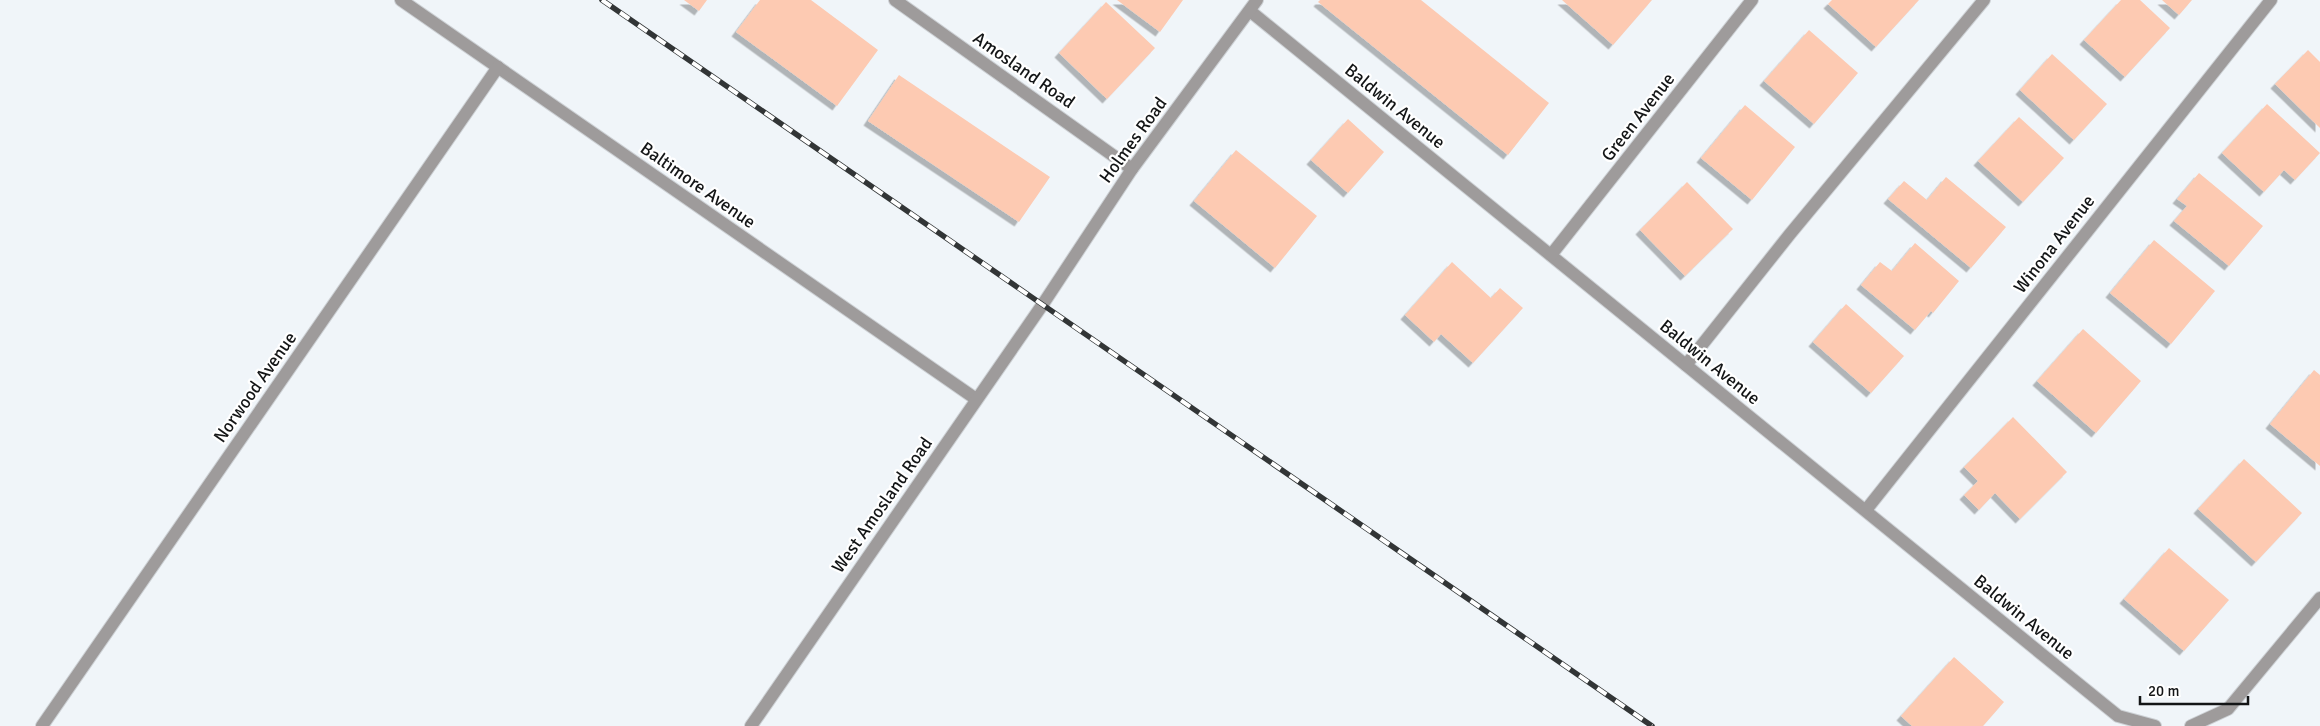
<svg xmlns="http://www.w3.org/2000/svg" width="2320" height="726" font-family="Signika,sans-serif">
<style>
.building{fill:#fdcab2;filter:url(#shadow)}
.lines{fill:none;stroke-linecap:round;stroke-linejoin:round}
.minor-casing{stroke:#cdd1d5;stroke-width:14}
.minor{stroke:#9e9b9b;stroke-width:12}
.rail-casing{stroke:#323536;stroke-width:5.5}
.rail{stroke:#fff;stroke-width:4;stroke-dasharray:11;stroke-linecap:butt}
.labels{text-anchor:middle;stroke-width:4.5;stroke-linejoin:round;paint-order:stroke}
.street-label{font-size:18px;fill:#131516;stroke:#fff}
</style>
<defs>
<filter id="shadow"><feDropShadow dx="-4.5" dy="4.5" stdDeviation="0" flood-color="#0004"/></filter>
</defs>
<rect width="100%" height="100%" fill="#f0f5f9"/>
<g class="building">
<polygon points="684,0 707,0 699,11"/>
<polygon points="760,0 811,0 878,50 837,106 736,32"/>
<polygon points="1117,0 1183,0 1160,32"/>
<polygon points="1320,0 1421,0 1549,103 1508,155 1318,2"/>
<polygon points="1562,0 1652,0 1613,45"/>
<polygon points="1832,0 1919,0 1876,47 1828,4"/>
<polygon points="2121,0 2140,0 2170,28 2125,77 2084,40"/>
<polygon points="2162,0 2192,0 2179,15"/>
<polygon points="1106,2 1155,48 1107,99 1059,53"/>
<polygon points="1809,30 1858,73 1814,124 1764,81"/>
<polygon points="2308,50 2320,62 2320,128 2275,84"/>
<polygon points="2052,54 2107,104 2074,140 2020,90"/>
<polygon points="899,75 1050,177 1019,222 868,121"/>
<polygon points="2267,104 2320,153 2295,180 2284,170 2264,192 2222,153"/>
<polygon points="1745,105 1795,147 1752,200 1701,158"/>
<polygon points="2019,117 2064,158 2023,202 1978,161"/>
<polygon points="1348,119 1384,152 1348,193 1311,160"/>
<polygon points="1236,150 1317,216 1275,268 1194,201"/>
<polygon points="2199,173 2263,226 2229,266 2174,221 2187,206 2177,199"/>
<polygon points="1946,177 2006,227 1971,268 1888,199 1904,181 1927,200"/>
<polygon points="1687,182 1733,229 1685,276 1640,230"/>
<polygon points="2154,240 2215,291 2171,344 2110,293"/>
<polygon points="1915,243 1959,281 1933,313 1931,311 1915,330 1861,285 1880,262 1892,271"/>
<polygon points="1452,262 1491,298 1500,288 1523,308 1473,363 1441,334 1434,342 1405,315"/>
<polygon points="1846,304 1904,356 1871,393 1813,342"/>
<polygon points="2083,329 2141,381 2096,433 2037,381"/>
<polygon points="2314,370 2320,375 2320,466 2270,424"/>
<polygon points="2013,417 2067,472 2020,519 1995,493 1979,510 1964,495 1978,481 1964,467"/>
<polygon points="2244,459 2302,513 2256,562 2198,509"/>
<polygon points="2169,548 2229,600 2184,651 2124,599"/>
<polygon points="1954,657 2004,702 1983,726 1912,726 1901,716"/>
</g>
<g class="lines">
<g class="minor-casing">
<g id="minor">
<polyline points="401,0 976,399"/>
<polyline points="895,0 1132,169"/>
<polyline points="1250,11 2118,716 2155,726"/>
<polyline points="1551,255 1752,0"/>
<polyline points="1686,365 1790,234 1984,0"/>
<polyline points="1866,510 2271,0"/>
<polyline points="42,726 498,67"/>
<polyline points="751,726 1043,304 1132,169 1257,0"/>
<polyline points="2191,726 2228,709 2320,598"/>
</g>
</g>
<use href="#minor" class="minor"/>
<g class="rail-casing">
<polyline id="rail" points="602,0 1652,726"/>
</g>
<use href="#rail" class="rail"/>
</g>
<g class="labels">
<g class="street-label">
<text transform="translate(1024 70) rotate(35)" y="6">Amosland Road</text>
<text transform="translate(1395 106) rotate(39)" y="6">Baldwin Avenue</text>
<text transform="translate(1638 117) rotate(-52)" y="6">Green Avenue</text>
<text transform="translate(1133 140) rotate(-54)" y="6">Holmes Road</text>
<text transform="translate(698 185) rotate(35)" y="6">Baltimore Avenue</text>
<text transform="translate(2054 244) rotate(-52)" y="6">Winona Avenue</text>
<text transform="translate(1710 362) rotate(39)" y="6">Baldwin Avenue</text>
<text transform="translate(255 387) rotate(-55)" y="6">Norwood Avenue</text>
<text transform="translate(882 505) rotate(-55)" y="6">West Amosland Road</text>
<text transform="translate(2024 617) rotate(39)" y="6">Baldwin Avenue</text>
</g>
</g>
<path d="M2140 696v8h108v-8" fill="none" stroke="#131516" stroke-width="2.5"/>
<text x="2148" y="696" font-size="15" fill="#131516" stroke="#ffffff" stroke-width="4" paint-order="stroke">20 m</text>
</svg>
